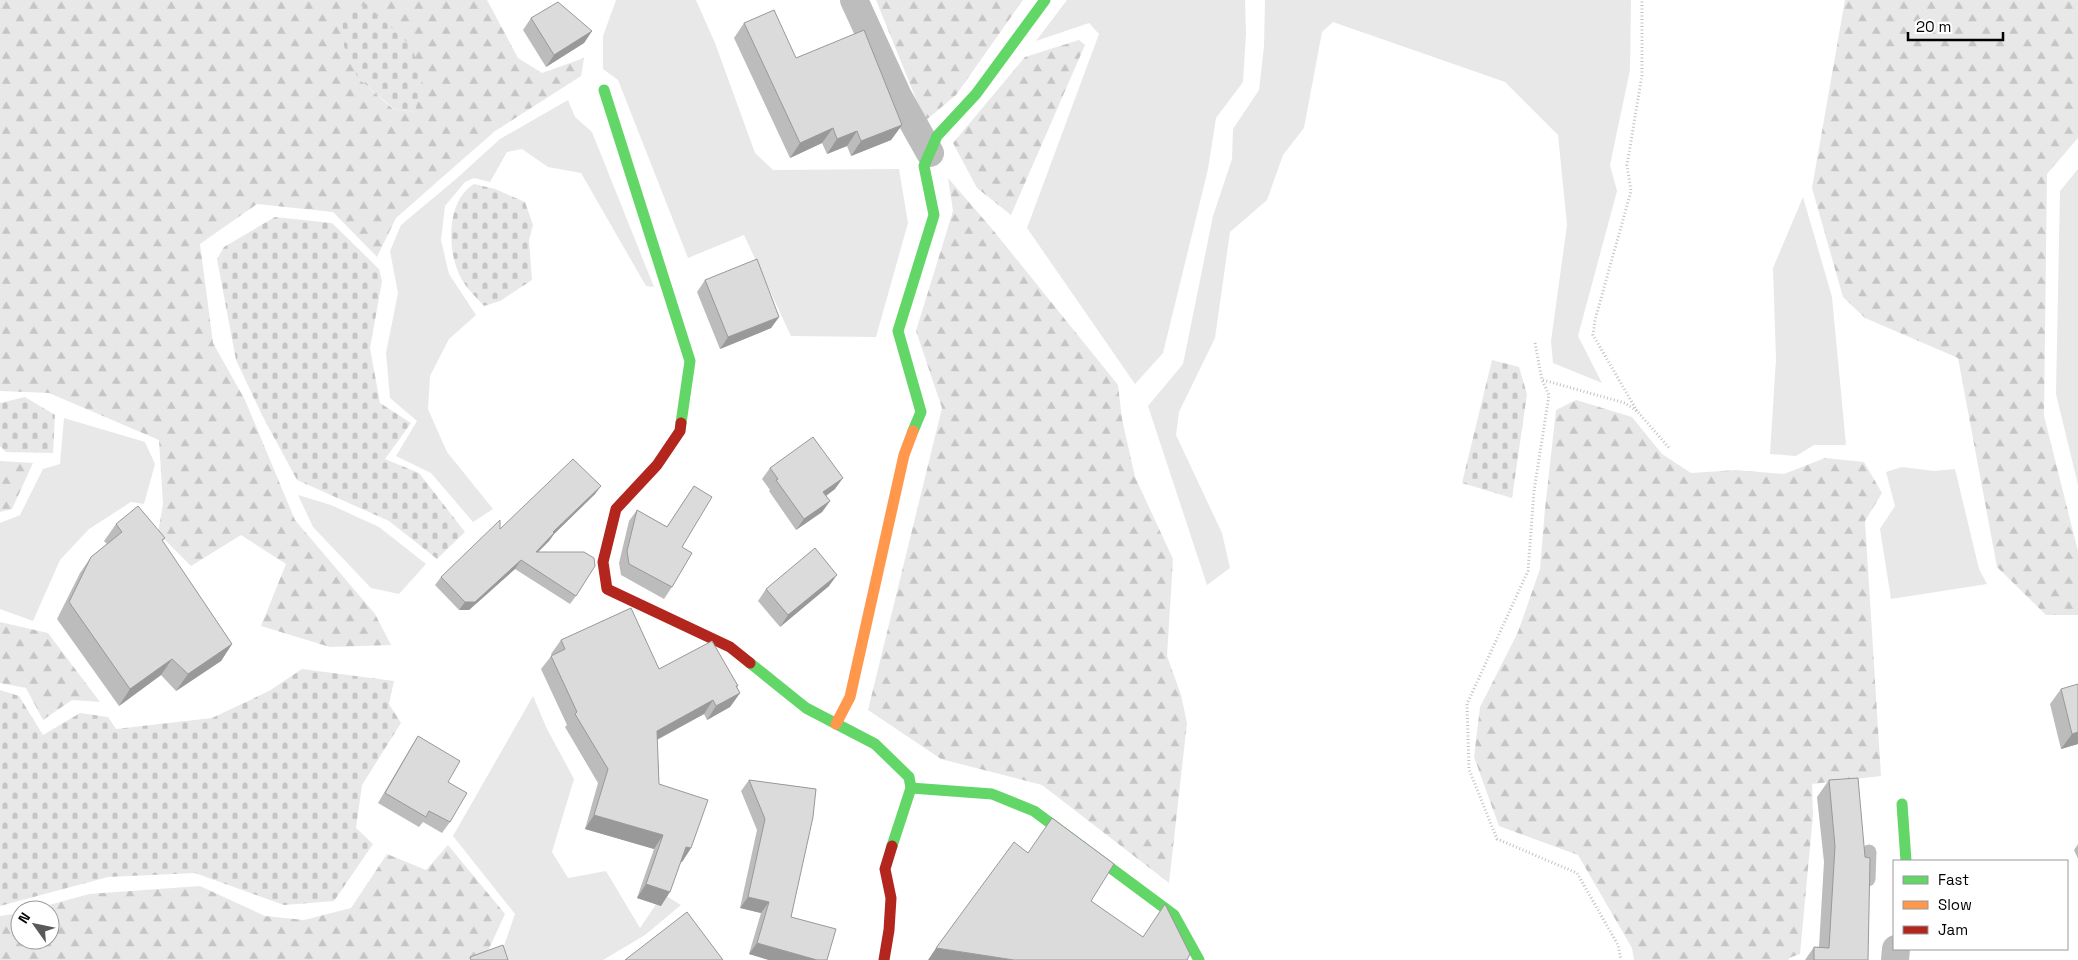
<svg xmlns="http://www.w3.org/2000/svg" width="2078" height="960" font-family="'Space Grotesk',sans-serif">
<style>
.grass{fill:#e8e8e8}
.forest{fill:url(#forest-firs);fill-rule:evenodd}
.cemetery{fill:url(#cemetery-stones)}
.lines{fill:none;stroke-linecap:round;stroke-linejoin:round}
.path{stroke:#c2c2c2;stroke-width:3;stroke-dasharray:1 2.5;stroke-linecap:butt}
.lane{stroke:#bdbdbd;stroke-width:15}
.street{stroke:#bdbdbd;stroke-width:28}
.fast{stroke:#63d668;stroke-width:11}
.slow{stroke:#ff974d;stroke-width:11}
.jam{stroke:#b3261e;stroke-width:11}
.wall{fill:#bcbcbc}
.shaded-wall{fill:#999}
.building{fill:#dbdbdb;stroke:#999}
</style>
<defs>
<pattern id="forest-firs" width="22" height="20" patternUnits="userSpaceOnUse" patternTransform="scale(1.25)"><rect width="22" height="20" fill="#e8e8e8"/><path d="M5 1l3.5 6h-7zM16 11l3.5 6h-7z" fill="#c5c5c5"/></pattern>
<pattern id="cemetery-stones" width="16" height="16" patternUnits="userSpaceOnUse" patternTransform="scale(1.25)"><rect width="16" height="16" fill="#e8e8e8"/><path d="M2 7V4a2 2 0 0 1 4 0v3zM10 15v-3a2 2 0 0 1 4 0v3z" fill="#c5c5c5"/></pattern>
</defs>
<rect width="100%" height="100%" fill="#fff"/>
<g class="grass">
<polygon points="616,0 696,0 715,43 755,153 773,170 899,169 908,223 876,337 791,336 744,235 688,258 618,80 603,69 603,36"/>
<polygon points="1067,0 1245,0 1246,33 1243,82 1216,118 1208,169 1163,353 1135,384 1027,228 1099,34 1089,23 1036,41"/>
<polygon points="1265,0 1631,0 1630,70 1610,165 1617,191 1578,336 1602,383 1553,363 1551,341 1567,225 1558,135 1505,82 1333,22 1322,32 1304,128 1283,155 1267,200 1230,232 1215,338 1179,412 1176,435 1222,533 1230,568 1207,585 1148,406 1183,364 1213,216 1232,159 1233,129 1259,90 1264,46"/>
<polygon points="568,100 575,117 592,132 654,287 646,286 581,173 548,167 522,149 507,152 490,182 474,178 465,182 445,206 441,240 449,274 476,315 449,339 430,376 428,409 447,452 493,509 473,522 431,473 396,456 417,421 390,398 386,353 398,293 390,251 401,225 456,179 500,139"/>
<polygon points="2078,169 2078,485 2056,394 2060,191"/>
<polygon points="1803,197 1832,297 1846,445 1814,445 1796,456 1770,454 1776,359 1773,268"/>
<polygon points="64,418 145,442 155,464 144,504 131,502 89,529 60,560 33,621 0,609 0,523 20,515 43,469 60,464"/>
<polygon points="1902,467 1934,471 1955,469 1979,569 1987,584 1891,599 1880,529 1895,506 1886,472"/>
<polygon points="298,495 331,505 379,527 426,564 399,594 371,588 313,527"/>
<polygon points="533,696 547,729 574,779 552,852 568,878 606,871 640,928 663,894 681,905 645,935 603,960 499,960 515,914 453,836"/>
</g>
<g class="forest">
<path d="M0 0H487L518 58 542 73 584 58 581 76 495 131 396 218 377 257 333 212 257 204 200 244 213 343 245 400 295 520 375 614 391 645 330 647 261 626 286 564 241 535 191 566 158 533 163 504 159 440 49 393 0 391ZM358 78 415 112 393 109Z"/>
<polygon points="876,0 1023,0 956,95 925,121"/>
<polygon points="1845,0 2078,0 2078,138 2047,174 2044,416 2078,551 2078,615 2046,615 1997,567 1958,358 1865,318 1843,297 1812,188"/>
<polygon points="1079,40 1085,45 1011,215 977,188 953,143 1025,57"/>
<polygon points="948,178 993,230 1118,385 1122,419 1135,477 1173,559 1167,656 1181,695 1187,723 1169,883 1042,785 941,759 868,710 942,408 916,331 953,211"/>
<polygon points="1576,400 1632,417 1662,454 1691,473 1736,470 1784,474 1825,458 1864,462 1882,493 1865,521 1881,776 1812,784 1813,815 1800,954 1789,958 1789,960 1634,960 1632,948 1578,855 1499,826 1474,757 1480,707 1518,632 1540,569 1545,509 1556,410"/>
<polygon points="0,461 33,463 12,509 0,512"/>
<polygon points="0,622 48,633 100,702 72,700 43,720 26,688 0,683"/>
<polygon points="448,845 505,914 487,953 471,960 0,960 0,916 20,913 20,940 50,940 50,910 31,910 89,894 200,886 265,916 304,920 351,908 387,854 426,870"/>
</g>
<g class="cemetery">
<polygon points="366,4 412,47 422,80 415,112 394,109 358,78 344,46 342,13"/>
<path d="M474 184 495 189 525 202 533 225 529 240 532 280 500 301 484 306C476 297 465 287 460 276 447 250 446 201 474 184Z"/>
<polygon points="275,217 332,223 379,269 382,281 370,348 380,403 411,423 385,459 419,473 465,532 437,559 389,521 297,480 262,415 236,360 217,259 224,247"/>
<polygon points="1492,360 1519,367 1527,394 1512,498 1462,483"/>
<polygon points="25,397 55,415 53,453 6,452 0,446 0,403"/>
<polygon points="302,669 394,681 389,704 401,723 362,785 356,828 373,844 334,901 284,905 195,873 108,877 0,906 0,690 19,696 43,735 80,713 108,717 116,729 212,718 269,691"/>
</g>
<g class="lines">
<g class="path">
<polyline points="1535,343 1542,380 1549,395 1534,491 1528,571 1467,704 1469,769 1497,839 1577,873 1618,945 1621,960"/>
<polyline points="1543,380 1625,403 1637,411 1670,449"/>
<polyline points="1637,411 1593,335 1595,320 1631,191 1627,165 1642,75 1642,0"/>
</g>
<polyline class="lane" points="1868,879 1869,852"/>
<g class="street">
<polyline points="854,0 898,96 930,153"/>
<polyline points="1895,960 1896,949"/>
</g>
<g class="fast">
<polyline points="604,90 690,361 681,423"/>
<polyline points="913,431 921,412 898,331 934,215 924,166 937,136 976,94 1045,0"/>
<polyline points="750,663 806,708 875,744 909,777 911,788 892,846"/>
<polyline points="911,788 992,794 1034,811 1174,915 1199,960"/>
<polyline points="1902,804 1906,861"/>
</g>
<polyline class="slow" points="836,724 850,697 904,455 913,431"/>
<g class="jam">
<polyline points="681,423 680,431 657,465 616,509 603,562 607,589 730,647 750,663"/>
<polyline points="884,960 889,930 891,898 885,869 892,846"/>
</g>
</g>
<g class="wall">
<polygon points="531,18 592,31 584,43 546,67 523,30"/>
<polygon points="744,23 796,58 902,125 891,140 851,156 847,146 827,154 822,143 790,158 734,38"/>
<polygon points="705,280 779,317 771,328 720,349 697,292"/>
<polygon points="770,468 835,489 826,496 830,501 822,512 796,530 769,491 770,490 762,479"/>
<polygon points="601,486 595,494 554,534 549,541 538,552 576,596 570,604 515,569 469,610 459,610 435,585 441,577 500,529"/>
<polygon points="694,486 682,547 672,587 664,599 621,575 619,563 629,521 637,510 667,527"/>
<polygon points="116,524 165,538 162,541 232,644 221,661 176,691 161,675 119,706 57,619 80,573 91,557 107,544 104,541"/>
<polygon points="829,586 780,627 758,601 766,589"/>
<polygon points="561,640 659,669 737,687 740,693 730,707 707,720 704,714 657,740 659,784 691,848 682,862 681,862 661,906 637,898 654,849 585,829 598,783 565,727 567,725 541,669 552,655 551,654"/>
<polygon points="2061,689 2078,744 2061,749 2050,704"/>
<polygon points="418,736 448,782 450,822 442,833 423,822 419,827 378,803 411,747"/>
<polygon points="749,780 816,789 791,917 827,960 769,960 749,954 761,913 740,908 757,830 741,791"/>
<polygon points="1829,780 1868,960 1805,960 1814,947 1819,947 1824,862 1817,797"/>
<polygon points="2078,844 2078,859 2074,850"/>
</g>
<g class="shaded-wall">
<polygon points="592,31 584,43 546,67 554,55"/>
<polygon points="902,125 891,140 851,156 861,141"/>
<polygon points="833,128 822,143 790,158 800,143"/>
<polygon points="857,131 847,146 827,154 837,139"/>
<polygon points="779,317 771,328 720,349 728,337"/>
<polygon points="843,478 835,489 816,503 823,492"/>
<polygon points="601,486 595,494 554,534 549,541 530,560 536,552 553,532"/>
<polygon points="830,501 822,512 796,530 804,519"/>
<polygon points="521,560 515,569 469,610 459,610 465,602"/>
<polygon points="837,575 829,586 780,627 788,615"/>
<polygon points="232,644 221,661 176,691 188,674"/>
<polygon points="172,659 161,675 119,706 130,689"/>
<polygon points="740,693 730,707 707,720 716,706"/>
<polygon points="713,700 704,714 647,745 657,731"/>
<polygon points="2078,732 2078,744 2061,749 2072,734"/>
<polygon points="594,815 663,835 654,849 585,829"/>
<polygon points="686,847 691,848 682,862 676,860"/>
<polygon points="646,884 670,892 661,906 637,898"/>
<polygon points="748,897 769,902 761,913 740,908"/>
<polygon points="757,943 817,960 769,960 749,954"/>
<polygon points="936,948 1014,960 928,960"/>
</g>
<g class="building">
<polygon points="558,2 592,31 554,55 531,18"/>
<polygon points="774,10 796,58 864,30 902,125 861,141 857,131 837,139 833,128 800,143 744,23"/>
<polygon points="757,259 779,317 728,337 705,280"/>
<polygon points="813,437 843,478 823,492 830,501 804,519 776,480 778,479 770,468"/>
<polygon points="573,459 601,486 553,532 554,533 536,552 584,552 594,558 595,566 576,596 521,560 475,602 465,602 441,577 500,520 500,529"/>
<polygon points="694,486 712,497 682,547 692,553 672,587 629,564 627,551 637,510 667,527"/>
<polygon points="138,506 165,538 162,540 232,644 188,674 172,659 130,689 69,602 91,557 122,532 116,524"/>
<polygon points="815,548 837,575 788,615 766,589"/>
<polygon points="631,608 659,669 712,641 738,686 736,686 740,693 716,706 713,700 657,731 659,784 708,800 691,848 686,847 670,892 646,884 663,835 594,815 608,769 575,714 577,712 551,656 565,649 561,640"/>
<polygon points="2078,684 2078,732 2072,734 2061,689"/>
<polygon points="418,736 460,761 448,782 467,793 450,822 429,811 426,817 385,793"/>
<polygon points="1858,778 1865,857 1870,858 1868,960 1814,960 1814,947 1829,948 1835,846 1829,780"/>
<polygon points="749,780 816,789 813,817 791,917 836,929 827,960 817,960 757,943 769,902 748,897 765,819"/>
<polygon points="1052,818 1114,864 1091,901 1143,937 1165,904 1190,954 1187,960 1014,960 936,948 1014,842 1028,853"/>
<polygon points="687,912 723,960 625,960"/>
<polygon points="503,945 508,960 471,960 470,957"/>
</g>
<rect x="1893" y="860" width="175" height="90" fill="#ffffff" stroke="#999999"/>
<rect x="1903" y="876" width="25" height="8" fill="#63d668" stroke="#999999"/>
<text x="1938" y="885" font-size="15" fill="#000000">Fast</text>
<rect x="1903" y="901" width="25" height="8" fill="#ff974d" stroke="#999999"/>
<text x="1938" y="910" font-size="15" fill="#000000">Slow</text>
<rect x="1903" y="926" width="25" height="8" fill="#b3261e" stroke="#999999"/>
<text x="1938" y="935" font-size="15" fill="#000000">Jam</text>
<g transform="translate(35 925) rotate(303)"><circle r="24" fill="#ffffff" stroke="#999999"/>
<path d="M0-4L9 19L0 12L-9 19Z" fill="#595959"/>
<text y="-8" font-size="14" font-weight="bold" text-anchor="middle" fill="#000000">N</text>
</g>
<path d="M1908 32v8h95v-8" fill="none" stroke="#000000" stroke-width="2.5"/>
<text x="1916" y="32" font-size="15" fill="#000000" stroke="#ffffff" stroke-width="4" paint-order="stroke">20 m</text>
</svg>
